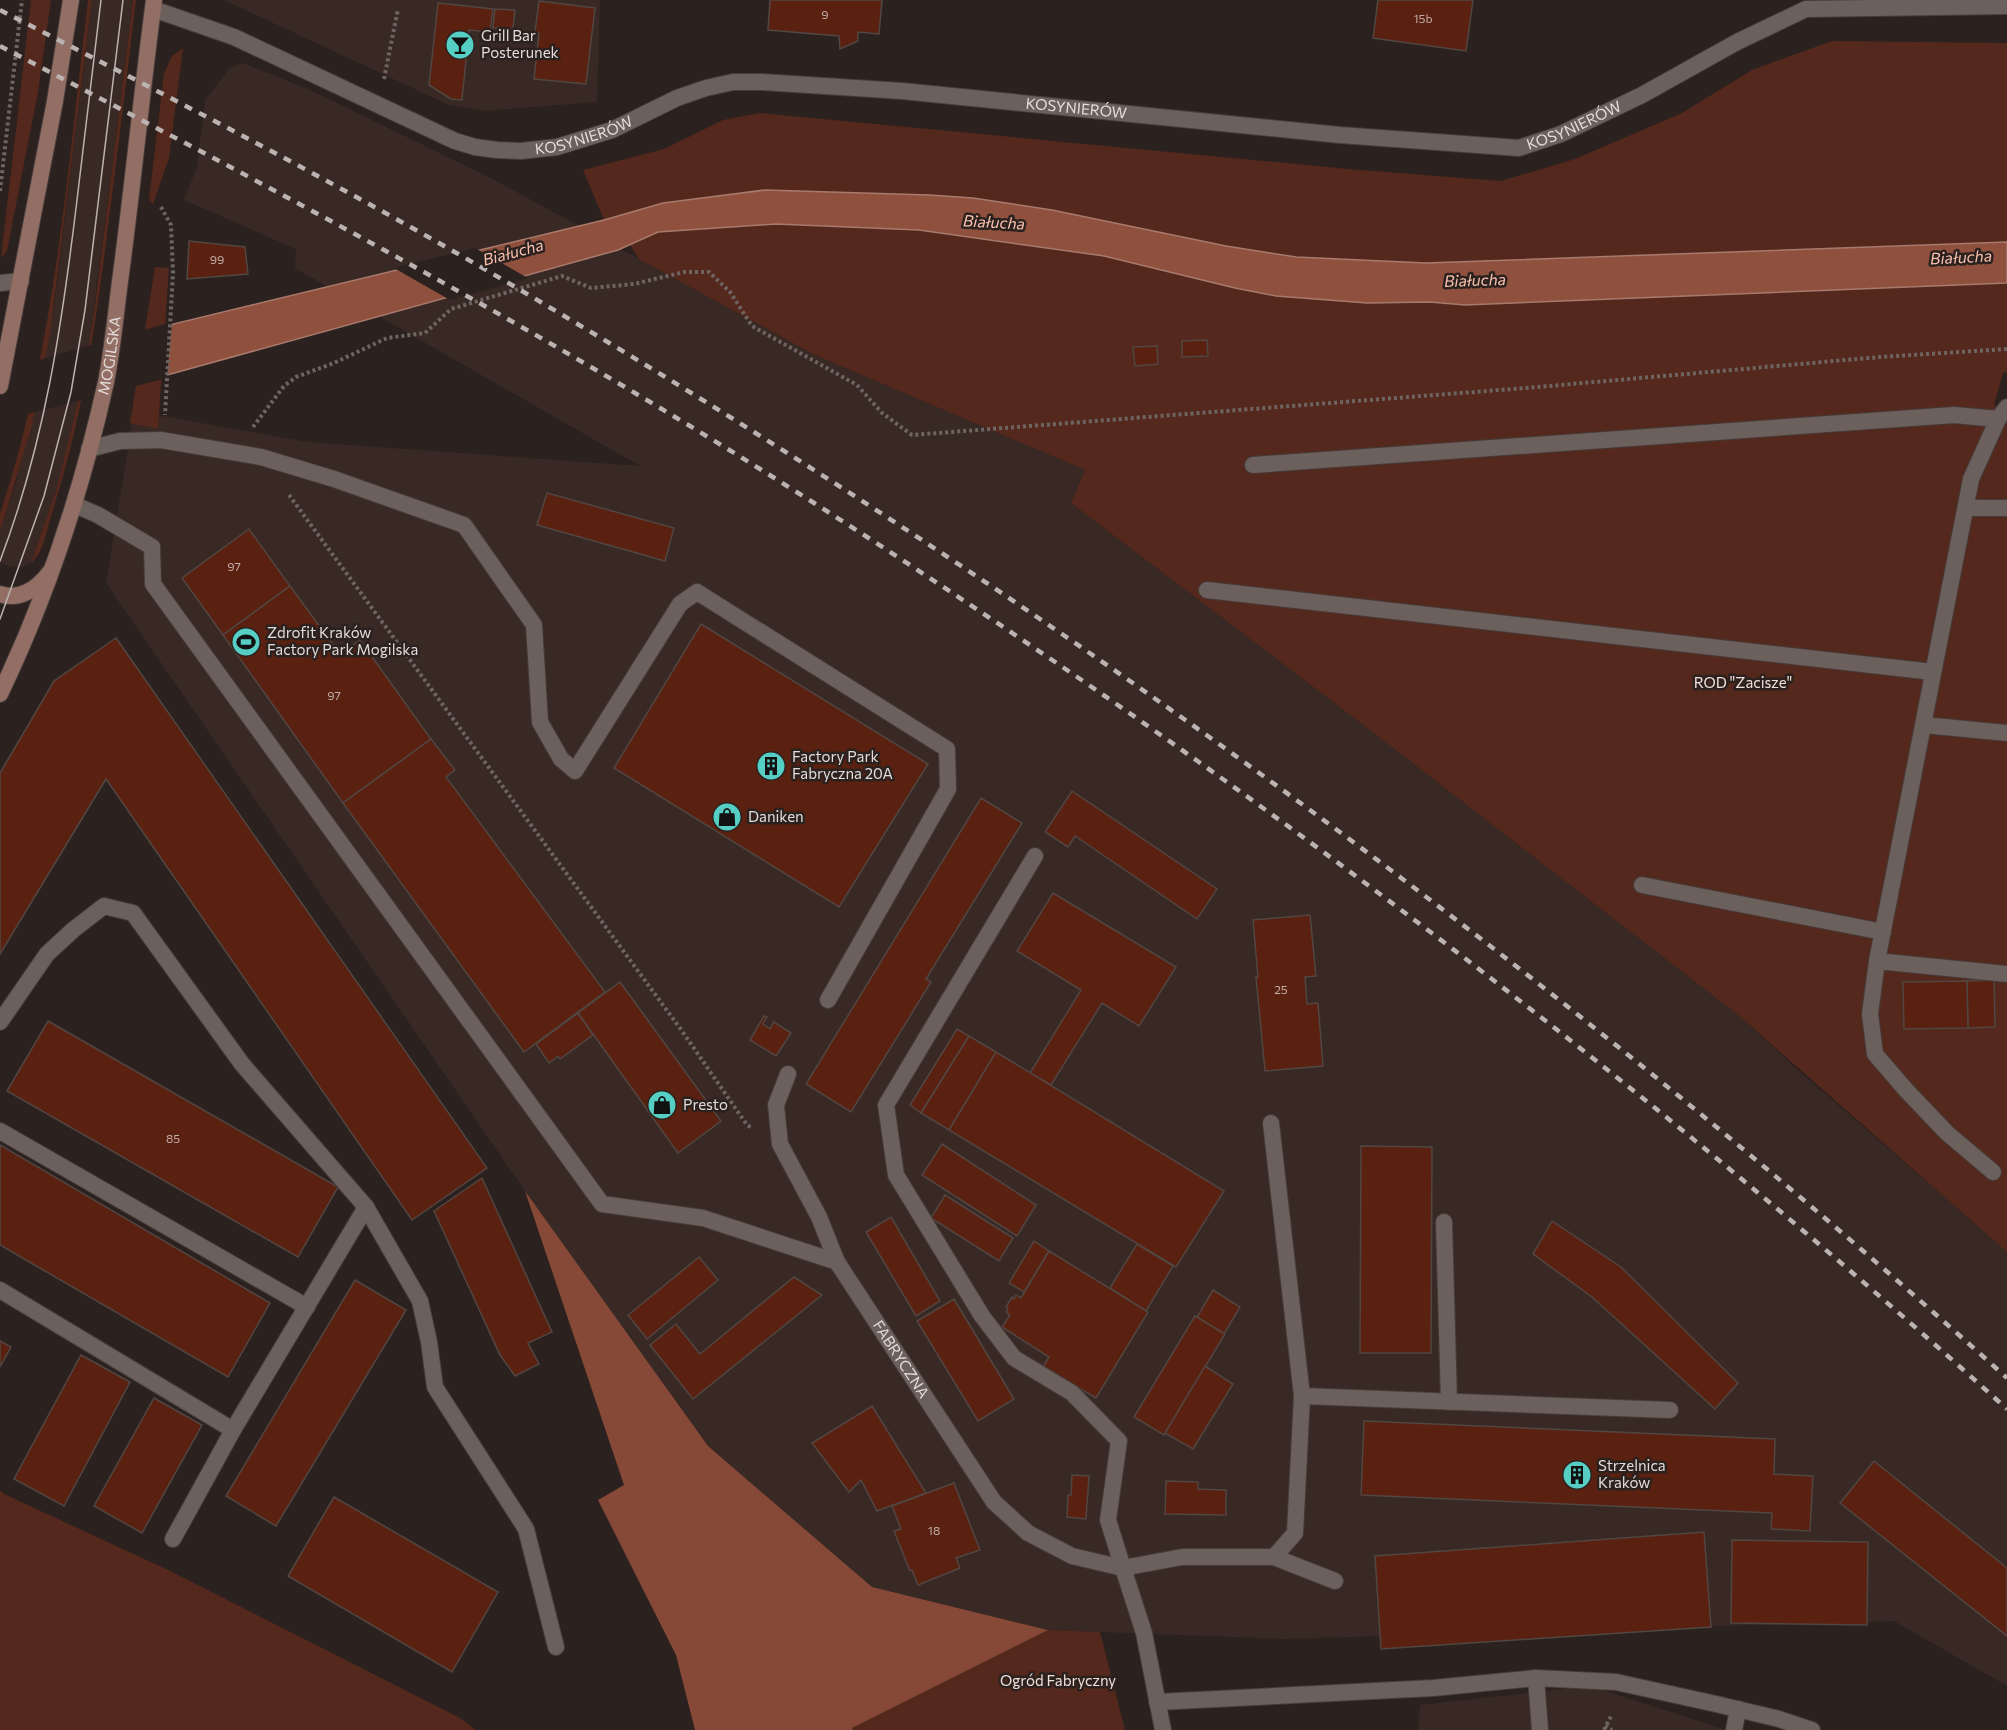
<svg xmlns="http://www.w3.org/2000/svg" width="2007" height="1730" font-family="Commissioner,sans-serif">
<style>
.built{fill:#392925}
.green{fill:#54281c}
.forest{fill:#874937}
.water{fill:#8f503e;stroke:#a87a6d;stroke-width:1.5}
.pier{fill:#2b211e}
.building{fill:#5b2110;stroke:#514642;stroke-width:1.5}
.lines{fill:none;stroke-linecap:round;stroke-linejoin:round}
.service-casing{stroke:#453c3a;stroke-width:18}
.minor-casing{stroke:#453c3a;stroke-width:18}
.secondary-casing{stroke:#453c3a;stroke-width:18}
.path{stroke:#6e6562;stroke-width:4;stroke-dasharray:3 3;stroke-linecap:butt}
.service{stroke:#6c605d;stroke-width:16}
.minor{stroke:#6c605d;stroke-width:16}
.secondary{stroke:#926e64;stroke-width:16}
.tram{stroke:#bbb3b1;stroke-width:1.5}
.rail{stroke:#bbb3b1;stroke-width:4.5;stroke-dasharray:8 8;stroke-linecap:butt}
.labels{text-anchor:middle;stroke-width:5;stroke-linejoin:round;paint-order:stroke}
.number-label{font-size:12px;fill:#c1ada8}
.poi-label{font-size:15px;fill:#e3dcda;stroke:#2b211e;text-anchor:start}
.street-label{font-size:15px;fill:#e3dcda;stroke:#2b211e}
.park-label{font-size:15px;fill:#f3ded8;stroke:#2b211e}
.water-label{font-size:16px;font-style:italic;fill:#fbc1af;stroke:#2b211e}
</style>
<rect width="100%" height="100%" fill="#2b211e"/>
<g class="built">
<polygon points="92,0 133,0 89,346 77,408 57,488 31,563 23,567 8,566 0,562 0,532 16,482 54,308"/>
<polygon points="224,0 600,0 597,102 483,111 449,105"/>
<polygon points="243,63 310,90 491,178 815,355 1085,470 1071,503 1366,727 1738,1015 1800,1072 2002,1247 2007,1252 2007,1686 1894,1621 1282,1639 1048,1630 872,1587 708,1446 525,1191 106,583 134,411 308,442 640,466 295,268 296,249 184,200 197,167 205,100 230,68"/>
<polygon points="1590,1686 1726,1730 1418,1730 1420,1705"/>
</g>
<g class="green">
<polygon points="31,0 51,0 38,92 7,251 1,258"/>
<path d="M88 0H92L50 334 32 425 0 532V514C55 348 67 173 88 0Z"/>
<path d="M133 0H136C127 76 118 151 108 227 96 324 82 420 52 513 47 528 44 553 31 563L57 488 84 377 96 297Z"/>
<polygon points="1832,41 2007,43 2007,242 1426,263 1296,257 1226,246 1032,206 765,190 663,203 604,220 583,170 664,149 723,120 760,113 1348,169 1501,181 1575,159 1682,113 1752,70"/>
<polygon points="183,48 169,158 153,204 149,200 164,73 172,56"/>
<polygon points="776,224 919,230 1104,256 1235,288 1312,298 1349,302 1430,302 1465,305 2007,283 2007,372 2003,373 1994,405 2007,411 2007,1252 1738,1015 1366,727 1071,503 1085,470 815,355 639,259 630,245 658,232"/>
<polygon points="155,267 169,268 158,429 130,423"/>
<polygon points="0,1490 4,1494 166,1569 460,1718 476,1730 0,1730"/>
<polygon points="1048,1630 1100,1632 1125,1730 853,1730 852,1728"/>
</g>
<polygon class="forest" points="525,1191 708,1446 872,1587 1048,1630 852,1728 853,1730 695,1730 676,1655 598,1500 624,1485"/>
<polygon class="water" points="765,190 929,195 973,198 1052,210 1226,246 1296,257 1426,263 2007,242 2007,283 1465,305 1430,302 1367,303 1276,296 1235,288 1104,256 919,230 776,224 658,232 618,250 160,377 165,326 604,220 663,203"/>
<g class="pier">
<polygon points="475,248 528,278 450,300 394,268"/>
<polygon points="172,322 167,378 0,421 0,371"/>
</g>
<g class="building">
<polygon points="770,0 882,0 879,34 858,32 858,41 840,49 839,36 768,30"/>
<polygon points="1378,0 1473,0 1466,51 1373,38"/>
<polygon points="539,1 595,8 586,84 534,79 539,33 535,32"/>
<polygon points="438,3 493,9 490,32 469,30 462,100 451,99 429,85"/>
<polygon points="495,9 515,10 513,29 493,28"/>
<polygon points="189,241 245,247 248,274 187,279"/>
<polygon points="1207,340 1208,356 1182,357 1182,341"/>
<polygon points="1157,346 1158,364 1135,366 1133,347"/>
<polygon points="547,493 674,528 665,561 537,525"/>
<polygon points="249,529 290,586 223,635 182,578"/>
<polygon points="290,586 340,654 360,640 431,739 343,803 223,635"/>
<polygon points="701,624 928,764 839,907 614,768"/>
<polygon points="116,638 487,1168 412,1220 106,779 0,954 0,773 54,681"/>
<polygon points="431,739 455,770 446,777 605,992 524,1052 343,803"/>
<polygon points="1072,791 1217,889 1197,919 1075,836 1068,847 1045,832"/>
<polygon points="981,798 1022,823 926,979 931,982 851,1112 806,1084"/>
<polygon points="1053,893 1176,967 1139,1026 1102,1003 1051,1085 1030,1073 1081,990 1017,951"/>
<polygon points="1310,915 1316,976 1305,977 1307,1004 1318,1003 1323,1066 1265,1071 1256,977 1258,977 1253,920"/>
<polygon points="1994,980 1995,1027 1968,1028 1967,981"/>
<polygon points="1967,981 1968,1028 1904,1029 1903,982"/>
<polygon points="620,982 721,1121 678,1153 578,1013"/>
<polygon points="578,1013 593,1035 560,1059 558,1056 549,1063 536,1044"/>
<polygon points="764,1016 767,1017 763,1024 770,1029 774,1022 791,1033 776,1056 750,1040"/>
<polygon points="48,1021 338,1187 298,1257 7,1091"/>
<polygon points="957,1029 969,1036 921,1113 910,1105"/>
<polygon points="969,1036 996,1052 949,1130 921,1113"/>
<polygon points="996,1052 1224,1191 1176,1267 949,1130"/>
<polygon points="942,1144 1036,1205 1017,1236 922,1175"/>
<polygon points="0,1145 270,1303 228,1377 0,1245"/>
<polygon points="1361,1146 1432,1147 1431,1353 1360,1353"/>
<polygon points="482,1178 552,1332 528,1343 539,1364 515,1376 500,1355 434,1211"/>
<polygon points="945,1195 1013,1238 999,1261 931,1218"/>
<polygon points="891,1217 940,1301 916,1316 866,1232"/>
<polygon points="1552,1221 1621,1267 1738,1383 1715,1409 1592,1297 1533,1254"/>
<polygon points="1034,1241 1049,1251 1024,1292 1009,1283"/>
<polygon points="1137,1244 1173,1266 1146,1311 1110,1288"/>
<polygon points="1049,1251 1148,1312 1096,1398 1043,1367 1049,1357 1002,1327 1010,1315 1006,1312 1008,1308 1006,1307 1012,1297 1014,1299 1016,1295 1021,1298"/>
<polygon points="699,1257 718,1280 647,1339 628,1315"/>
<polygon points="794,1277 822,1295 693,1399 650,1345 676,1324 700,1354"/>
<polygon points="355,1280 406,1310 276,1526 226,1496"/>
<polygon points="1213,1290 1240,1307 1224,1334 1197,1317"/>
<polygon points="954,1299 1014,1399 978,1421 917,1321"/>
<polygon points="1195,1316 1225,1334 1164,1435 1134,1417"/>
<polygon points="0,1341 11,1347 0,1367"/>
<polygon points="81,1355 130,1382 64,1506 14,1479"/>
<polygon points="1205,1366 1233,1384 1193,1449 1165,1433"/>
<polygon points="154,1398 202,1425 142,1533 94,1506"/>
<polygon points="872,1406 926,1493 877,1511 861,1480 849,1492 812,1443"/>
<polygon points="1364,1421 1775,1439 1774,1474 1813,1476 1810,1531 1771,1529 1772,1513 1361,1495"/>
<polygon points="1874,1461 2007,1568 2007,1636 1840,1503"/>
<polygon points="1072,1475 1089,1476 1086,1519 1067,1517 1068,1495 1071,1495"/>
<polygon points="1166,1481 1198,1482 1198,1489 1226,1490 1226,1515 1165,1514"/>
<polygon points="954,1483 980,1550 956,1558 960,1568 918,1585 912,1570 910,1571 894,1531 901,1529 892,1506"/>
<polygon points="334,1497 498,1592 452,1672 288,1576"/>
<polygon points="1704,1532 1711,1627 1381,1649 1375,1556"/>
<polygon points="1732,1540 1868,1542 1867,1625 1731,1623"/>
</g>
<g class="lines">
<g class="service-casing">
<g id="service">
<polyline points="0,283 21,281"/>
<polyline points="89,449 120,441 161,440 261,457 334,479 464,525 534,625 540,722 561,759 575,771 680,604 697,592 947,749 948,789 828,1000"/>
<polyline points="1253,465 1954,415 1998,419 2004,411"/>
<polyline points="75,505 98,515 152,547 153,584 602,1204 703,1218 837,1262"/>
<polyline points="1966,508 2007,508"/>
<polyline points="1207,590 1933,672"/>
<polyline points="1924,725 2007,733"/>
<polyline points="1035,856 886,1105 896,1175 982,1316 1014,1358 1072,1393 1119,1441 1108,1520 1123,1568 1182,1557 1274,1557 1295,1533 1302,1396 1271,1123"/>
<polyline points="1642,885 1883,932"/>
<polyline points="1877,961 2007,974"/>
<polyline points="0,1022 47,954 73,930 104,906 133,913 242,1064 366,1207 420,1301 429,1342 435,1387 526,1529 556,1647"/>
<polyline points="0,1131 307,1307"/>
<polyline points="1993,1172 1947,1133 1906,1090 1875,1054 1870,1014 1877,961 1971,479 1998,419"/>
<polyline points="1444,1222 1449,1402"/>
<polyline points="0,1290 233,1430"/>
<polyline points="1302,1396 1670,1410"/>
<polyline points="173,1539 233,1430 366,1207"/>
<polyline points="1274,1557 1335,1581"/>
<polyline points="1536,1678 1540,1730"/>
<polyline points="1157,1702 1433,1688 1536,1678 1616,1682 1716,1704 1779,1719 1812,1730"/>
<polyline points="1734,1730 1738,1709"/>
</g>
</g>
<g class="minor-casing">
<g id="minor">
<path id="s1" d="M153 9 234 37 455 141 475 147 497 150 521 151 557 147 612 130 677 98 706 88 733 82H762L902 91 1340 135 1519 148 1561 134 1642 95 1737 42 1806 9 2007 6"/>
<polyline points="2005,410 2007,407"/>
<path id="s2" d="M788 1074 776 1105 780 1144 819 1217 837 1262 994 1502 1028 1533 1072 1556 1123 1568 1144 1633 1163 1730"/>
</g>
</g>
<g class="secondary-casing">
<g id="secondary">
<polyline points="0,386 55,101 71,0"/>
<path d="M0 594C20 601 38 588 50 572"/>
<path id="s3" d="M0 694C48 594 82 490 106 382 113 347 116 310 121 274 133 183 142 91 154 0"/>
</g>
</g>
<g class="path">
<polyline points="384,79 398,9"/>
<polyline points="0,191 22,0"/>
<polyline points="161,207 171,225 173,273 165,415"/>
<polyline points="253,427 284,386 296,377 334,363 387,338 425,333 451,309 562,276 591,288 634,284 684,272 709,272 730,292 752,326 857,385 882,413 912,435 1526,388 1880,357 2007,349"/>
<polyline points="289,495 682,1031 747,1125 752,1128"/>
<polyline points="1605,1726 1612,1730"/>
<polyline points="1604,1730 1611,1716"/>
</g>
<use href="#service" class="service"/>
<use href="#minor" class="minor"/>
<use href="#secondary" class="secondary"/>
<g class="tram">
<path d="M0 561C45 442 62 325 77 200 85 133 93 67 101 0"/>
<polyline points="0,619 44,496 71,392 85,310 123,0"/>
</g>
<g class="rail">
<path d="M0 10C185 105 370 200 549 307 1069 615 1558 973 2007 1378"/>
<path d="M0 46C228 165 455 284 675 417 815 501 951 591 1086 683 1408 905 1717 1147 2007 1409"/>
</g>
</g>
<defs>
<g id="bar-disc" transform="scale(1.5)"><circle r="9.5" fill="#56cec3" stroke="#2b211e"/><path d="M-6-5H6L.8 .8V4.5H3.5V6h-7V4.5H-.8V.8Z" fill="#111"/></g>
<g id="stadium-disc" transform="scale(1.5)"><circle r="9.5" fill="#56cec3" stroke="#2b211e"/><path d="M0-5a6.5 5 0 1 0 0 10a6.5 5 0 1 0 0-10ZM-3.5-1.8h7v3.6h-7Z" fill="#111"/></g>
<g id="building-disc" transform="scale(1.5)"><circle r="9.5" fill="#56cec3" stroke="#2b211e"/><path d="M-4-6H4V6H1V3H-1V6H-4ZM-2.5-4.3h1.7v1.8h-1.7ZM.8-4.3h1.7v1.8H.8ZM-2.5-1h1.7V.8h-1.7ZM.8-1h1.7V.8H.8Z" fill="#111"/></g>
<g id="shop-disc" transform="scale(1.5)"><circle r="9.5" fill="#56cec3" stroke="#2b211e"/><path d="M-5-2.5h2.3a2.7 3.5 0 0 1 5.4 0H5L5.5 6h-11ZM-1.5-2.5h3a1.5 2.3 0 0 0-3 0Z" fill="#111"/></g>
</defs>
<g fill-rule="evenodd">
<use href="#bar-disc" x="460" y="45"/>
<use href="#stadium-disc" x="246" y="642"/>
<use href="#building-disc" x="771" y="766"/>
<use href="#shop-disc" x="727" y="817"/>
<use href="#shop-disc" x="662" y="1105"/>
<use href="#building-disc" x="1577" y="1475"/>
</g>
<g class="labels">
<g class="number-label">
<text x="825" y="19">9</text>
<text x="1423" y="23">15b</text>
<text x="217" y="264">99</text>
<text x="234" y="571">97</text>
<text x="334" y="700">97</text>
<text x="1281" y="994">25</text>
<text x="173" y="1143">85</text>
<text x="934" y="1535">18</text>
</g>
<g class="poi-label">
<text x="481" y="41">Grill Bar<tspan x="481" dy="17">Posterunek</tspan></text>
<text x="267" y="638">Zdrofit Kraków<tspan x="267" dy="17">Factory Park Mogilska</tspan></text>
<text x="792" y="762">Factory Park<tspan x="792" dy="17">Fabryczna 20A</tspan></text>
<text x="748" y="822">Daniken</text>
<text x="683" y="1110">Presto</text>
<text x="1598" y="1471">Strzelnica<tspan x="1598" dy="17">Kraków</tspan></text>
</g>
<g class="street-label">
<text dy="5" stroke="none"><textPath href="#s1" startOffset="966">KOSYNIERÓW</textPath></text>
<text dy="5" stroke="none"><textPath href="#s1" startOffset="1470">KOSYNIERÓW</textPath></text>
<text dy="5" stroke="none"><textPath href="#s1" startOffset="462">KOSYNIERÓW</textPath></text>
<text dy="5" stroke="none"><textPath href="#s3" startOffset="357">MOGILSKA</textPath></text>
<text dy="5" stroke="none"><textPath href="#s2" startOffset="320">FABRYCZNA</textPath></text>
</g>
<g class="park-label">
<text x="1743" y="688">ROD "Zacisze"</text>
<text x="1058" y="1686">Ogród Fabryczny</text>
</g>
<g class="water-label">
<text transform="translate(994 222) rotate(3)" y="6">Białucha</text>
<text transform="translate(513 252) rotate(-15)" y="6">Białucha</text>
<text transform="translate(1961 257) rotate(-3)" y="6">Białucha</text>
<text transform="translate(1475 280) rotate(-2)" y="6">Białucha</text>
</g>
</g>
</svg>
